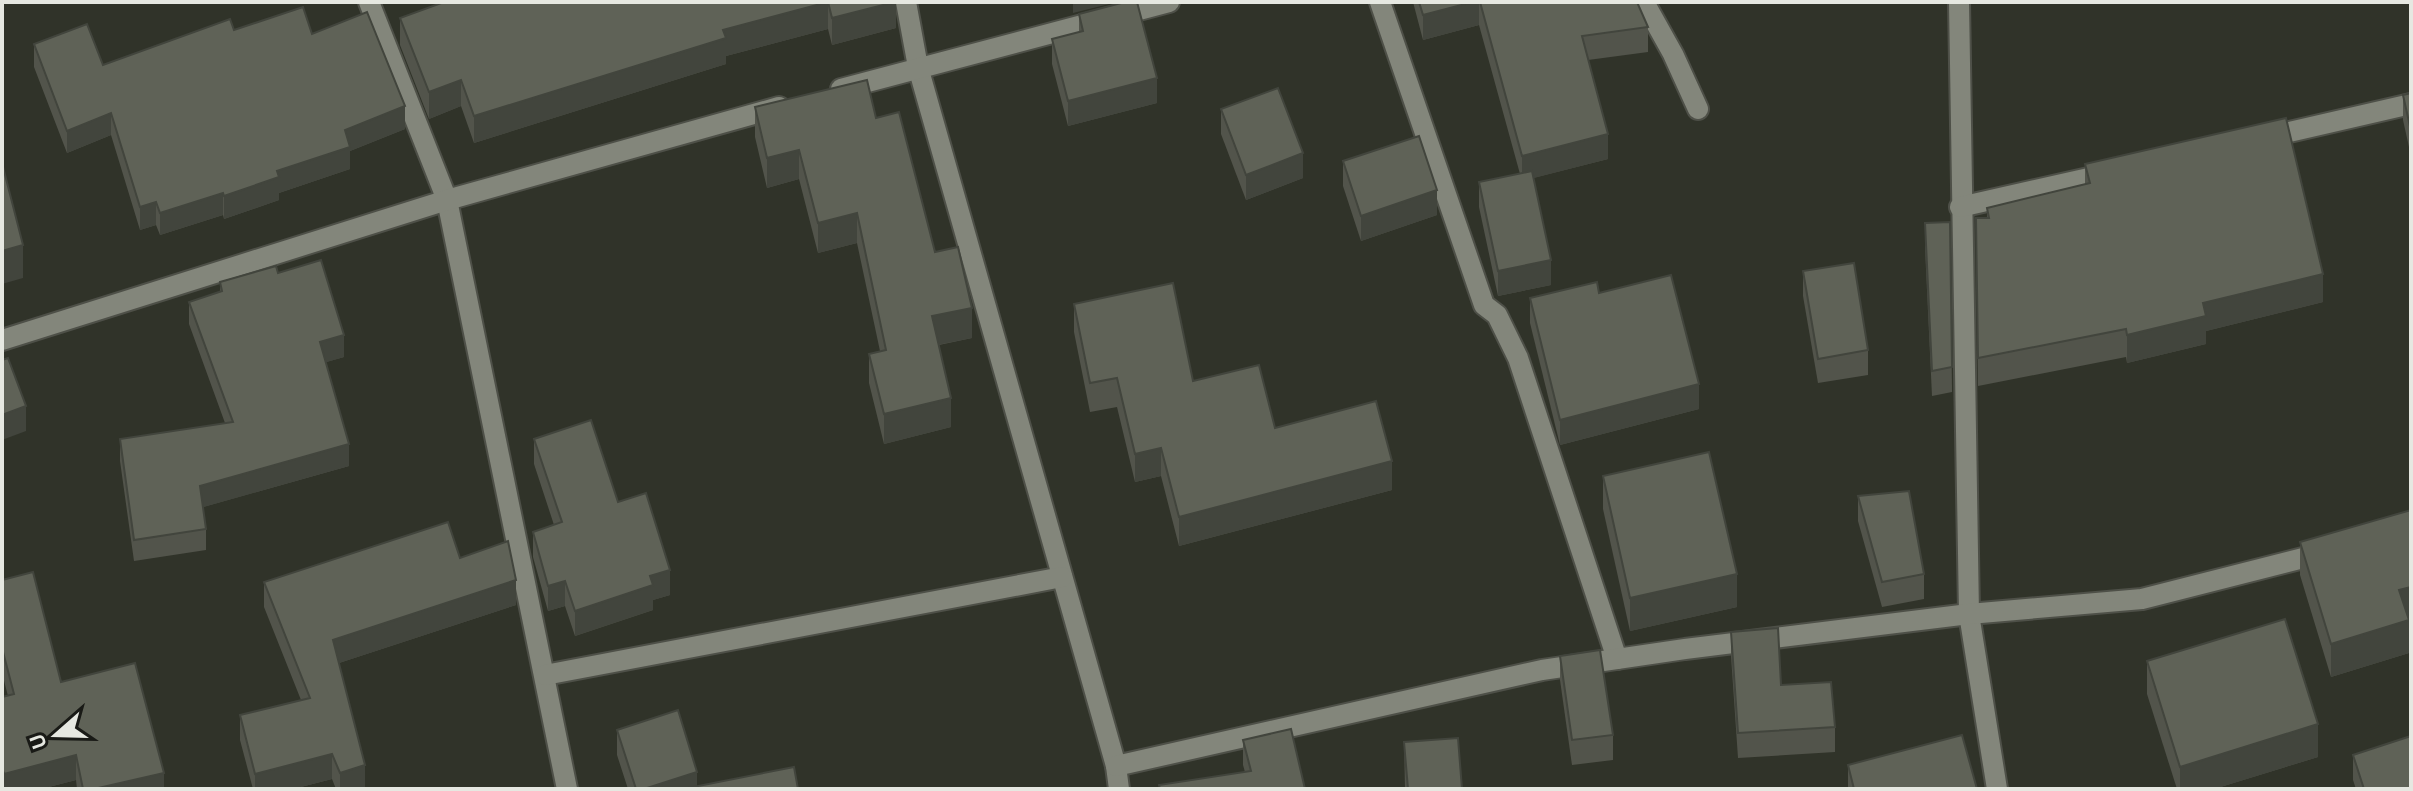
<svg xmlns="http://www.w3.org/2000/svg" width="2413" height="791" font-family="'Alegreya Sans',sans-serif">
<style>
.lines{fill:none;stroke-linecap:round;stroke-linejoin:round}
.street-casing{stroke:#4e5048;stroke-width:24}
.street{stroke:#83867b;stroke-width:20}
.wall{fill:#52544b}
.shaded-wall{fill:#42453d}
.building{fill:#5f6257;stroke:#42453d;stroke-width:2}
</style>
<rect width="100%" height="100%" fill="#303329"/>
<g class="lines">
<g class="street-casing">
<g id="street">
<polyline points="369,2 447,200 567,789"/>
<polyline points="906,2 918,67 1116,766 1119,789"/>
<polyline points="1380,2 1484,305 1497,315 1518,358 1617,659"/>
<polyline points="1644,2 1673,54 1698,109"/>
<polyline points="1959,2 1969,614 1997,789"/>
<polyline points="841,89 1169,2"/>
<polyline points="2263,138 2411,104"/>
<polyline points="1960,207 2111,173"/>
<polyline points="2,340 447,200 779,107"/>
<polyline points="545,675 1062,577"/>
<polyline points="1116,766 1542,670 1685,649 1969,614 2142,599 2323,553"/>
</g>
</g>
<use href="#street" class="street"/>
</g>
<g class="wall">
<polygon points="896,2 896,28 832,45 828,29 726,56 726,64 474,143 461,106 429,119 400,45 400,18"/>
<polygon points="1413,2 1637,2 1648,27 1648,52 1588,60 1608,159 1533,178 1551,285 1498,296 1479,207 1479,182 1520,174 1479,25 1423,40"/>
<polygon points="1079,14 1157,103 1068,126 1052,64 1052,39 1079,32"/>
<polygon points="312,34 405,129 350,151 350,169 279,193 279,200 224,219 223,215 160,235 156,225 140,230 111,135 67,153 34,67 34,44 103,65"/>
<polygon points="2411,93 2411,156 2403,120 2403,95"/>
<polygon points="755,107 876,118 972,338 939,345 951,427 884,444 869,383 869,354 880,351 857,243 818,253 799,179 767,188 755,137"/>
<polygon points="1221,109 1303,178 1246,200 1221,134"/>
<polygon points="1343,161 1437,215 1361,241 1343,186"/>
<polygon points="2085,164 2323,302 2206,331 2206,344 2127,363 2126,357 1978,386 1976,218 1987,218 1987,208 2085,184"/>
<polygon points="1950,222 1952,392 1932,396 1925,248 1925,223"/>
<polygon points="1803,271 1868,350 1868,375 1818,383 1803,296"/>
<polygon points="278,273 344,357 326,362 349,466 203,507 206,529 206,550 134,561 120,461 120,439 225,423 189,324 189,302 220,292 220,282"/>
<polygon points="1599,293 1699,409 1560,445 1530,323 1530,298"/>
<polygon points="1074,304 1193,381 1275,428 1392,490 1179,546 1161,476 1135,482 1117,407 1090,412 1074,332"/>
<polygon points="534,439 618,502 670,595 653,600 653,610 575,636 565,606 548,611 533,557 533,532 554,525 534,464"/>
<polygon points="1603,476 1737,607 1630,631 1603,509"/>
<polygon points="1858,496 1924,574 1924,599 1882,607 1858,521"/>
<polygon points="2411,510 2411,620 2409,620 2409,653 2331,677 2300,575 2300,542"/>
<polygon points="460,558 516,605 339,663 365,789 336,789 332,779 293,789 253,789 240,740 240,715 301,700 264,607 264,582"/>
<polygon points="2,580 61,682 164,789 77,789 76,780 41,789 2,789 2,697 8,696 2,673"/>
<polygon points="1731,632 1781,685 1835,727 1835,752 1738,758 1731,656"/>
<polygon points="1560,656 1613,735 1613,760 1572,765 1560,680"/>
<polygon points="2147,661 2318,757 2214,789 2177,789 2147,694"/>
<polygon points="617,730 697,786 798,789 628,789 617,755"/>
<polygon points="1243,740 1305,789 1245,772 1243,765"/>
<polygon points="1404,742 1462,789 1405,789"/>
<polygon points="2353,755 2411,789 2356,789 2353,780"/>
<polygon points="1848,765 1977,789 1848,789"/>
</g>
<g class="shaded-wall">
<polygon points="828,2 828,29 726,56 726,64 474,143 474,116 723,30"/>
<polygon points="896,2 896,28 832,45 832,18"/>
<polygon points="1073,2 1117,2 1073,13"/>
<polygon points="1473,2 1479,2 1479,25 1423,40 1423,15"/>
<polygon points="1157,78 1157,103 1068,126 1068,101"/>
<polygon points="461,80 461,106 429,119 429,92"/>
<polygon points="405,106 405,129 350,151 350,169 279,193 279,200 224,219 224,196 277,171 345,130"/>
<polygon points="111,113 111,135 67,153 67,131"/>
<polygon points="1608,134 1608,159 1522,181 1522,156"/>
<polygon points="799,150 799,179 767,188 767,158"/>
<polygon points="1303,153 1303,178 1246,200 1246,175"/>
<polygon points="1437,190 1437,215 1361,241 1361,216"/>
<polygon points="223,193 223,215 160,235 160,213"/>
<polygon points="156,202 156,225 140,230 140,207"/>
<polygon points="857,213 857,243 818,253 818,223"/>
<polygon points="23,245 23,278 2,284 2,251"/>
<polygon points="1551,260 1551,285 1498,296 1498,271"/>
<polygon points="2323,274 2323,302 2206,331 2206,344 2127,363 2127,335 2203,303"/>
<polygon points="972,308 972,338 932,346 932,316"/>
<polygon points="344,335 344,357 320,364 320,342"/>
<polygon points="1699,384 1699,409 1560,445 1560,420"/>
<polygon points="951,398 951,427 884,444 884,414"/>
<polygon points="26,406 26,431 2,440 2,415"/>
<polygon points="349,444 349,466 200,508 200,486"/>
<polygon points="1161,448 1161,476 1135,482 1135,454"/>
<polygon points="1392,461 1392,490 1179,546 1179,517"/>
<polygon points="670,570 670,595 653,600 653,610 575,636 575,611 650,576"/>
<polygon points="1737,574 1737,607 1630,631 1630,598"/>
<polygon points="516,580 516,605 333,665 333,640"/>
<polygon points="565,581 565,606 548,611 548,586"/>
<polygon points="2411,587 2409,653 2331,677 2331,644 2399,590"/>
<polygon points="2318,724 2318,757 2214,789 2180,789 2180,767"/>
<polygon points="332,754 332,779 293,789 255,789 255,774"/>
<polygon points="76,755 76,780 41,789 4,789 4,774"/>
<polygon points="365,765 365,789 340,789 340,773"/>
<polygon points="697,772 697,789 644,789"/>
<polygon points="164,773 164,789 94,789"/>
</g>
<g class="building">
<polygon points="444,2 895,2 832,18 828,2 723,30 726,38 474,116 461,80 429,92 400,18"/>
<polygon points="1125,2 1137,2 1157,78 1068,101 1052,39 1083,31 1079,14"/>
<polygon points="1419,2 1473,2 1423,15"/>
<polygon points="1480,2 1637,2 1648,27 1582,36 1608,134 1522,156"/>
<polygon points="303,7 312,34 367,12 405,106 345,130 350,147 277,171 279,177 224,196 223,193 160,213 156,202 140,207 111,113 67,131 34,44 87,24 103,65 230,19 234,30"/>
<polygon points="867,80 876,118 899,112 935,252 958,247 972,308 932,316 951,398 884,414 869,354 886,350 857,213 818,223 799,150 767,158 755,107"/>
<polygon points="1278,88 1303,153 1246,175 1221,109"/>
<polygon points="2411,93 2411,131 2403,95"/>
<polygon points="2286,118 2323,274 2203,303 2206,316 2127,335 2126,329 1978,358 1976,218 1989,218 1987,208 2090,183 2085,164"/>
<polygon points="1419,136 1437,190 1361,216 1343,161"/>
<polygon points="2,163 23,245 2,251"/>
<polygon points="1532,171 1551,260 1498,271 1479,182"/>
<polygon points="1950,222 1952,367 1932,371 1925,223"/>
<polygon points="321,260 344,335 320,342 349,444 200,486 206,529 134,540 120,439 233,422 189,302 222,291 220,282 276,266 278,273"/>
<polygon points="1854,263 1868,350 1818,359 1803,271"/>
<polygon points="1671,275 1699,384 1560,420 1530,298 1597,282 1599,293"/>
<polygon points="1173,283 1193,381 1259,365 1275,428 1376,401 1392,461 1179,517 1161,448 1135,454 1117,378 1090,383 1074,304"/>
<polygon points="8,358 26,406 2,415 2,360"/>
<polygon points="591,420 618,502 646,493 670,570 650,576 653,585 575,611 565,581 548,586 533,532 562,522 534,439"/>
<polygon points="1709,452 1737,574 1630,598 1603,476"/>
<polygon points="1909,491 1924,574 1882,582 1858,496"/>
<polygon points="2411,510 2411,587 2399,590 2409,620 2331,644 2300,542"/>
<polygon points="448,522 460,558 508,541 516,580 333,640 365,765 340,773 332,754 255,774 240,715 310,698 264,582"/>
<polygon points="33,572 61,682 135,663 164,773 94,789 83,789 76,755 4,774 2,767 2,697 14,694 2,648 2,580"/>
<polygon points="2285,619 2318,724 2180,767 2147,661"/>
<polygon points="1778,628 1781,685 1831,682 1835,727 1738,733 1731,632"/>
<polygon points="1600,650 1613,735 1572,740 1560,656"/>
<polygon points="678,710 697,772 644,789 636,789 617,730"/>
<polygon points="1291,729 1305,789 1160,789 1159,785 1251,771 1243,740"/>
<polygon points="1962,735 1977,789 1854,789 1848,765"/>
<polygon points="2411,736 2411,789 2364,789 2353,755"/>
<polygon points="1458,738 1462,789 1408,789 1404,742"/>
<polygon points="794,767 798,789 688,789 688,788"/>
</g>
<rect width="2413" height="791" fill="none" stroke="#e6e8e1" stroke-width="8"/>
<g transform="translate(56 735) rotate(250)" stroke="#191a16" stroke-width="6" paint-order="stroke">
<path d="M0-6L14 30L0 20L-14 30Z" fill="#e6e8e1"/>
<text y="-12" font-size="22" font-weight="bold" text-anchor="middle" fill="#e6e8e1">U</text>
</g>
</svg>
